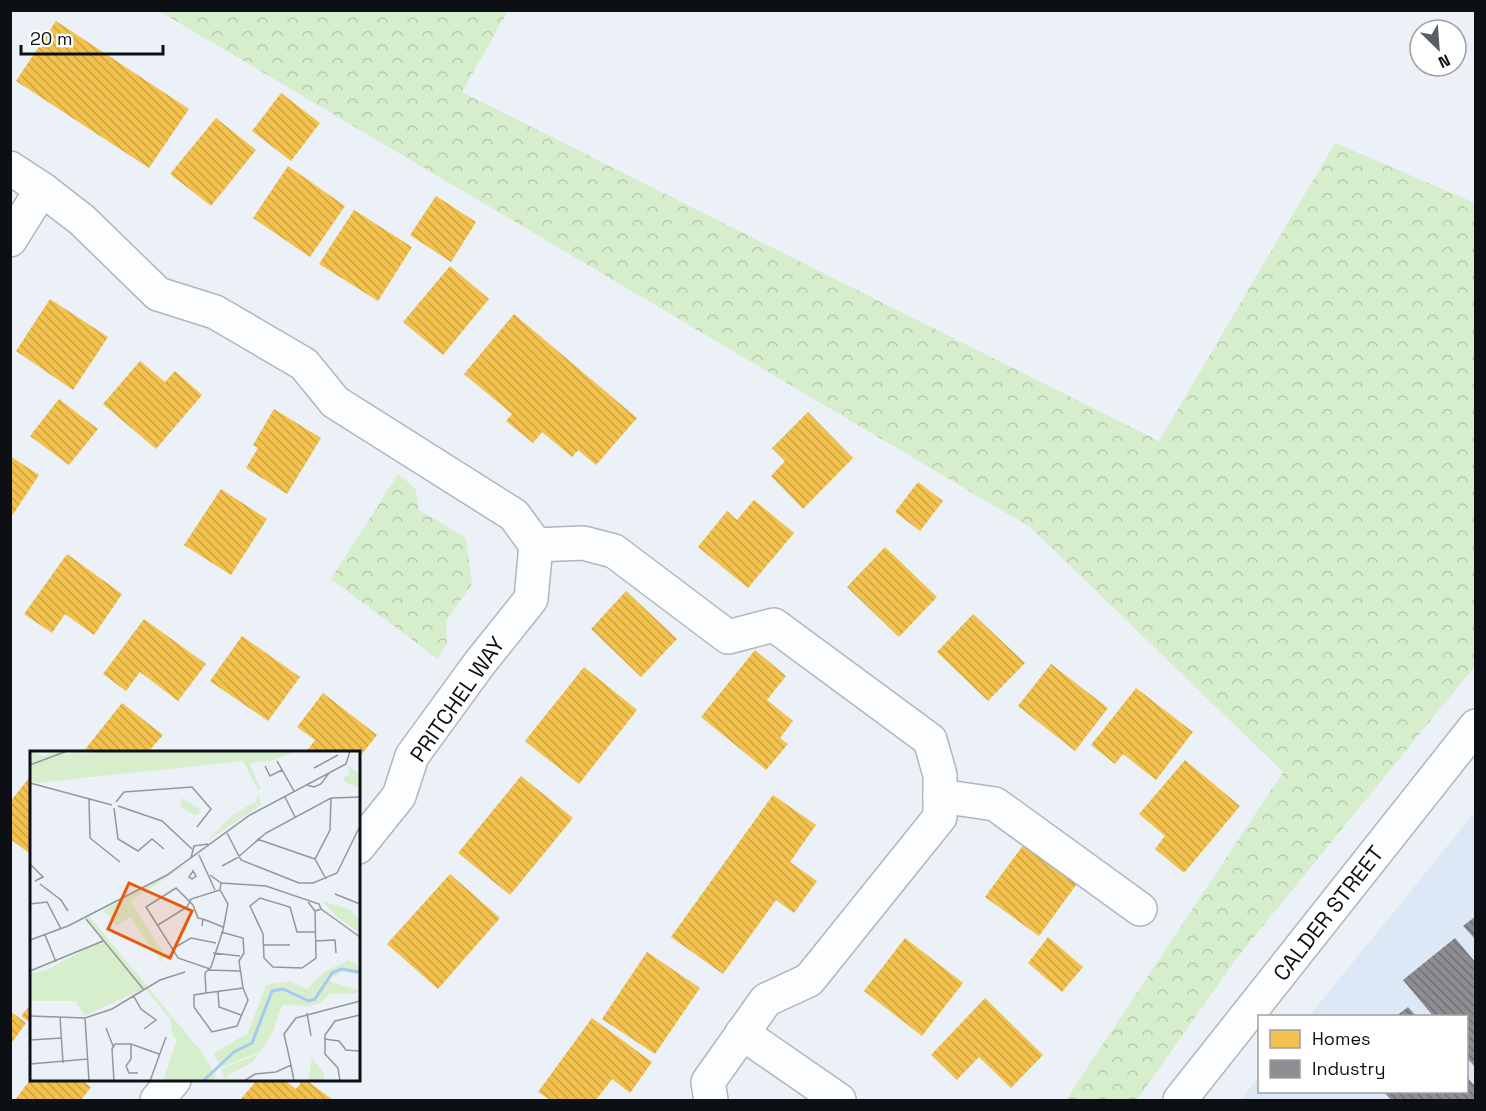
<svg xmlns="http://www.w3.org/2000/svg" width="1486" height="1111" font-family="'Space Grotesk',sans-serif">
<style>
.built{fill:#dce8f5}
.forest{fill:url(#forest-crowns)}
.homes{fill:url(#homes-back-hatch)}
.industry{fill:url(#industry-back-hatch)}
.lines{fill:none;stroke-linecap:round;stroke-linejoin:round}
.street-casing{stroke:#b1b6bb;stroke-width:36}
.secondary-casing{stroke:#b1b6bb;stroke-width:36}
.street{stroke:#fcfdfe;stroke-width:33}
.secondary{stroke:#fcfdfe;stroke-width:33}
.labels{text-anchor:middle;stroke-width:6;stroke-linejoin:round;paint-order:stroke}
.street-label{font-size:22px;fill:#0c1015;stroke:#fff}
.inset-river{fill:none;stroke:#a5c8f4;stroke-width:3}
.inset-road{fill:none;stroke:#92979d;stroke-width:1.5}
.view{fill:#e8590c;fill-opacity:0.15;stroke:#e8590c;stroke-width:3}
.inset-edge{fill:none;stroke:#0c1015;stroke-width:3}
</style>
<defs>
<pattern id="forest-crowns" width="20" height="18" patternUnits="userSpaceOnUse" patternTransform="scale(1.5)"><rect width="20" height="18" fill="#d6eecc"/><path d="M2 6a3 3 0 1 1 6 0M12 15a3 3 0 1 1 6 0" fill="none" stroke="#b6cbae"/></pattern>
<pattern id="homes-back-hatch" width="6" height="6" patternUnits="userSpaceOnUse" patternTransform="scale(1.5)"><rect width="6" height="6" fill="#f2c14e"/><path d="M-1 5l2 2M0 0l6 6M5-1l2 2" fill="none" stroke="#cea543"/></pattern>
<pattern id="industry-back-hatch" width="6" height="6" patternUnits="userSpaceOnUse" patternTransform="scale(1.5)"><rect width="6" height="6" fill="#8d8d92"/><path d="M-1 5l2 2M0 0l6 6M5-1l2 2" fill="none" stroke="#727276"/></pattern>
</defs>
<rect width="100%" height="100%" fill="#ebf1f7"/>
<polygon class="built" points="1475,812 1475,1100 1240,1100 1259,1077 1260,1092 1466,1092 1466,1016 1309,1016"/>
<g class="forest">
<polygon points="159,11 508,11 462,92 1159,441 1335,143 1475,203 1475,666 1236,959 1137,1100 1066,1100 1283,772 1030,527"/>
<polygon points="398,474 415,488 419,510 466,538 472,584 446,621 447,643 438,659 331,579"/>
</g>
<g class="homes">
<polygon points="56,21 189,109 149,168 16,81"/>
<polygon points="281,93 320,123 291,161 252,131"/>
<polygon points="216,118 256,150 211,206 170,174"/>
<polygon points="288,166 345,206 310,257 253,218"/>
<polygon points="436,196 476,222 451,262 410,235"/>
<polygon points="354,210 412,247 378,301 319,264"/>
<polygon points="450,266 489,299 443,355 403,322"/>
<polygon points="50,299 108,337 73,390 16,351"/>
<polygon points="514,314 637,418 596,465 578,450 572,457 542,432 533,443 506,421 512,414 464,374"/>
<polygon points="140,361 165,382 175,371 202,395 156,449 103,404"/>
<polygon points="59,399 98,429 69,465 30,436"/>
<polygon points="274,409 321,438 287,494 246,468 258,448 253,445"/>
<polygon points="808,412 853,458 803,509 771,476 785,461 772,448"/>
<polygon points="10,456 39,475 10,519"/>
<polygon points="918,482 943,501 920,531 895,512"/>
<polygon points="221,489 267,519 231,575 184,545"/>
<polygon points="754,500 794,533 748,588 698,547 727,511 737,520"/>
<polygon points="885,547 937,597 899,637 847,587"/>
<polygon points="67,554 122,594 94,635 65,614 52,633 24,614"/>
<polygon points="626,591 677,639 641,677 591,629"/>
<polygon points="973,614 1025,663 988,701 937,652"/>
<polygon points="144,619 206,664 178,701 140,672 126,691 103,674"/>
<polygon points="242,636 300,677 268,721 210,681"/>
<polygon points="755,650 786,676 767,700 793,721 780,738 788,744 766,770 701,717"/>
<polygon points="1051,664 1108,708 1075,751 1018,706"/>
<polygon points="584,667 637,710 579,784 525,741"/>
<polygon points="1136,688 1193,732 1156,780 1123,754 1115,764 1091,745"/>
<polygon points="323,693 377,735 358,759 358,752 306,752 315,740 297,727"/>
<polygon points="122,703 163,735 148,752 83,752"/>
<polygon points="1185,760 1240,806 1184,873 1155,849 1165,836 1139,814"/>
<polygon points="32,774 32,855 10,839 10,802"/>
<polygon points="521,776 573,818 510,895 458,853"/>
<polygon points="773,795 816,825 790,862 817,881 794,913 776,900 723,974 671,937"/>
<polygon points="1030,836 1084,874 1039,936 985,897"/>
<polygon points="450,874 500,918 438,989 387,944"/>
<polygon points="1048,937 1083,967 1062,992 1028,963"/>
<polygon points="905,938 963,983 922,1036 864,991"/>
<polygon points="647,952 700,988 655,1054 602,1019"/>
<polygon points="985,998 1043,1055 1011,1088 979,1057 957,1080 931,1055"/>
<polygon points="32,1003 32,1024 21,1016"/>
<polygon points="10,1011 26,1023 10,1045"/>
<polygon points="592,1018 652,1062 630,1093 612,1079 596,1100 550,1100 538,1092"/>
<polygon points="30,1080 81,1080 91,1087 81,1100 15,1100"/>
<polygon points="257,1080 284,1080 296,1089 303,1080 306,1080 333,1100 240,1100"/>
</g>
<g class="industry">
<polygon points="1476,916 1476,940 1463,926"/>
<polygon points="1455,938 1476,963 1476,1068 1466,1057 1466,1016 1433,1016 1403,980"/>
<polygon points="1408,1007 1416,1016 1396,1016"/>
<polygon points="1466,1076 1476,1087 1476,1100 1391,1100 1384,1092 1466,1092"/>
</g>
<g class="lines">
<g class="street-casing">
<g id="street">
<polyline points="10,168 42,189 82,220 158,294 215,312 304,364 335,402 514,515 536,545"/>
<polyline points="10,240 42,189"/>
<polyline points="536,545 583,543 614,551 728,637 774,625 930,740 940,775 940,817 809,980 766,1000 708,1082 711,1100"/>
<polyline points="940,796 995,804 1140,909"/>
<polyline points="358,847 399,796 412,756 479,664 531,599 536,545"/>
<polyline points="742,1033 839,1100"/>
<polyline points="157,1100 174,1080"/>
</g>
</g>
<g class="secondary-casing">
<polyline id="secondary" points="1180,1100 1476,726"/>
</g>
<use href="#street" class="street"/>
<use href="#secondary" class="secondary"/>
</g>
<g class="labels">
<g class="street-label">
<text transform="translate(457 699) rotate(-55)" y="8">PRITCHEL WAY</text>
<text transform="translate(1328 913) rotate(-52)" y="8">CALDER STREET</text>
</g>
</g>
<g transform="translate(30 751)">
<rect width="330" height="330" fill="#ebf1f7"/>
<path d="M151 47 168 57 170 62 164 64 150 55ZM292 150 319 158 328 167 330 182 307 166ZM228 303 223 311 197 325 196 330 191 318Z" fill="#d6eecc"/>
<path d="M0 0 15 5 23 0H36L38 4 47 0 50 4 70 0H267L241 10 219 12 231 38 228 39 213 10 6 32 0 30ZM318 15 330 23V36L317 33 313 27 320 23ZM228 41 231 54 177 90 202 65 227 49ZM157 113 101 150 135 205 131 211 100 166 87 175 73 159ZM60 166 173 303 186 325 183 330H133L147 287 143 286 140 268 115 237 54 265 46 250H0V223L19 218 73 188 56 167ZM319 209 327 214 329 224 314 220 301 227V231L329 239 326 243 300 242 291 252 280 255 252 254 243 281 230 301 192 316 183 303 218 282 236 234 260 230 277 238 294 221ZM282 307 294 322 295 330H278Z" fill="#d6eecc"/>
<path d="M78 207 93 234 77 243 61 216Z" fill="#d6eecc"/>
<path class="inset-river" d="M173 330 204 301 222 292 242 240 253 238 279 250 285 248 302 222 311 218 330 221"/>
<path class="inset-road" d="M247 10 264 40M0 14 37 0M235 15 240 25 252 19M284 17 308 4M0 32 82 54M277 34 284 36 291 33 299 22M255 46 265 66M59 48 60 87 90 111M86 51 94 41 162 36 181 58 167 76M88 55 132 70 162 98M84 57 88 88 108 100 122 88 134 98M197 82 211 109 269 132H283L307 122 330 75M227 88 285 108 300 79 301 47M169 104 185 139M161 107 164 95 178 93M285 108 296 128M0 113 13 126 5 130M192 115 207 107 236 82 301 47 330 46M163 120 166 125 162 128 159 126ZM180 124 191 132 236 135 289 153 291 158 285 160 278 151M10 133 31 149 38 160M190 139 198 153 193 179 181 216 175 222 176 242 164 244V256L182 281 207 275 218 249 213 237M305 143 330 153M0 153 17 151 31 178M291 158 330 186M56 168 114 239M173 168 193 176M128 174 157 156 161 148 190 139 191 132M172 175 173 168 168 167 163 154 146 137 116 156 148 207 180 218M285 181H267L260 156 230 147 220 155 233 183 234 207 243 216 272 217 286 207 285 160M15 184 26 211M0 189 38 175 137 124 220 64 316 13 320 0M285 190 305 189 306 202M233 194H260M142 198 161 187 186 192M183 202 210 205M178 219 210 220M0 220 73 190M188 240 189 256 211 264M176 242 213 237 209 210 214 202 213 187 191 181M103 244 111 258 126 269 114 278M277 262 281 285M0 265 55 267 82 258 130 229 155 221M30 266 33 312M55 267 59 330M76 277 83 295M294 288 309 290 316 299 330 300M0 289 32 287M101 293V308L96 315 99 322H108M0 313 58 308M261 314 254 283 266 267 330 250M84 330 82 298 85 293H101L129 303M120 330 136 286M214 330 225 323 246 321 261 314 264 330M310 330 308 317 295 303V284L305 270 330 264"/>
<path class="view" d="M99 132 162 160 140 207 78 178Z"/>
<rect width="330" height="330" class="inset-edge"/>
</g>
<rect width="1486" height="1111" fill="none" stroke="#0c1015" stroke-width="24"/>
<rect x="1258" y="1015" width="210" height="78" fill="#ffffff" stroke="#9e9fa1" stroke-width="1.5"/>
<rect x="1270" y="1030" width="30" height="18" fill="#f2c14e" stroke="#9e9fa1" stroke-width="1.5"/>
<text x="1312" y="1045" font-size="18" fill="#0c1015">Homes</text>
<rect x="1270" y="1060" width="30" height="18" fill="#8d8d92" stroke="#9e9fa1" stroke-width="1.5"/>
<text x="1312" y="1075" font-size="18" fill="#0c1015">Industry</text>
<g transform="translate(1438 48) rotate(155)"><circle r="28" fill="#ffffff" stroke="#9e9fa1" stroke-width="1.5"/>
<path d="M0-4.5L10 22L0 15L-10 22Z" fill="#5a5f64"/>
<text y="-9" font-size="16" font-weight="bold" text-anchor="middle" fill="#0c1015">N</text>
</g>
<path d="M21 45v9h142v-9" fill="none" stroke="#0c1015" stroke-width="3"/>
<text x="30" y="45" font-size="18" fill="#0c1015" stroke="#ffffff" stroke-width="4.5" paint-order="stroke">20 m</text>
</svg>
